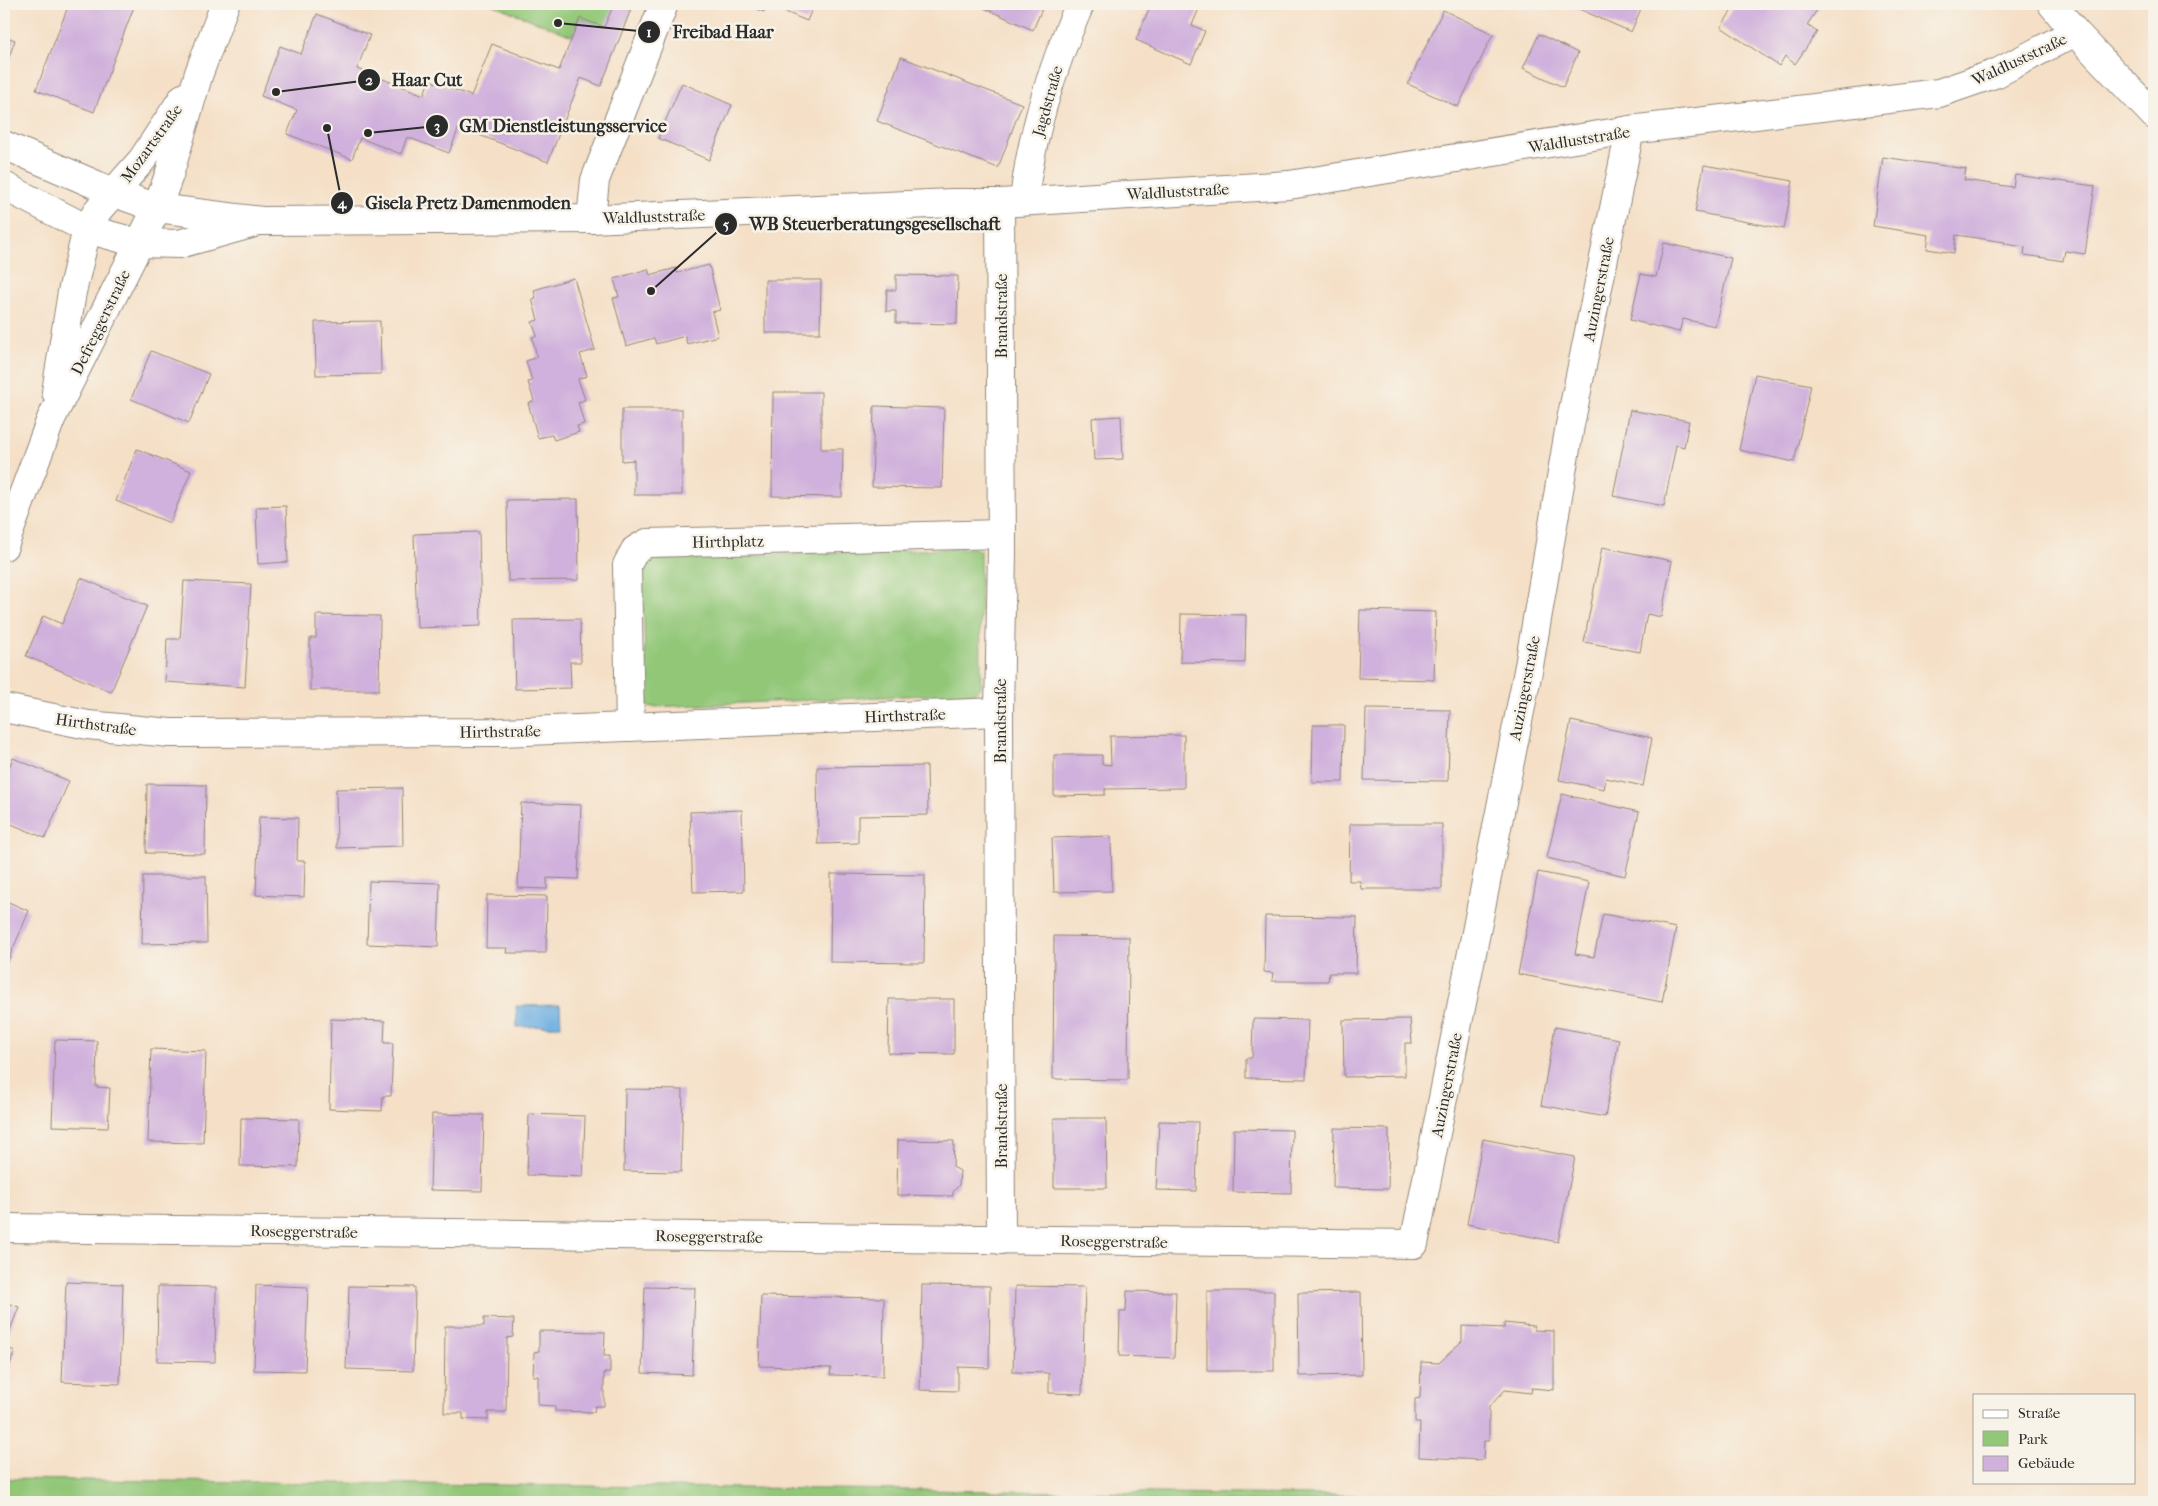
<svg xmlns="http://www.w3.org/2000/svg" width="2158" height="1506" font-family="'IM FELL French Canon',serif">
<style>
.green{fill:#92c778;stroke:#5e7952}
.water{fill:#6caee1;stroke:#4c6c86}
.building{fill:#d0b0dc}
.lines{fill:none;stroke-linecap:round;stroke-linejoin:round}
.street-casing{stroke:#908679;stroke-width:30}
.secondary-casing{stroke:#908679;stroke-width:30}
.street{stroke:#fff;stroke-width:28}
.secondary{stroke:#fff;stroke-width:28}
.labels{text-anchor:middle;stroke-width:5;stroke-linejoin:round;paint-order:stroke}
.street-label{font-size:16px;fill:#2b2b2b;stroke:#f7f3e8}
.leader{fill:none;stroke:#2b2b2b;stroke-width:2}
.callout-dot{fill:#2b2b2b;stroke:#f7f3e8;stroke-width:2}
.mark-label{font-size:15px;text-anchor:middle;font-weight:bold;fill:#fff}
.callout-label{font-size:18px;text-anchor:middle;font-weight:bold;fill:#2b2b2b;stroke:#f7f3e8;stroke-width:5;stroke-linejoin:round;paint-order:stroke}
</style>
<rect width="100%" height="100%" fill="#f7f3e8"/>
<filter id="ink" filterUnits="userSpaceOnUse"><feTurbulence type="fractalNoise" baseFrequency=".02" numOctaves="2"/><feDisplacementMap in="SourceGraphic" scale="10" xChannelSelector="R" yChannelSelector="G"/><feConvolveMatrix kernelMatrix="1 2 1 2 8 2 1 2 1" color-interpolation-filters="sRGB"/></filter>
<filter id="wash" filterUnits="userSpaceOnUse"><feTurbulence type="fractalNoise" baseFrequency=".0096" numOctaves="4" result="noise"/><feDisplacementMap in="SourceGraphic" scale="20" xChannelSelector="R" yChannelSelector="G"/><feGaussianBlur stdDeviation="1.12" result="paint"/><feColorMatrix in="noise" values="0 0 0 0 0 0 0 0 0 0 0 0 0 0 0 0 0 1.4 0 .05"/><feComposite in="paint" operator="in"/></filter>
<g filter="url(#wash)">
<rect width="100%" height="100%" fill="#f5e0c7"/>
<g class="green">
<polygon points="491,4 633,4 621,34 580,18 572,36"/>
<polygon points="973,548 980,550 981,687 974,693 652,707 647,706 642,575 646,566 658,559"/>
<polygon points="4,1479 1575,1498 1574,1502 4,1502"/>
</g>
<polygon class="water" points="560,1005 561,1026 517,1027 516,1006"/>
<g id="blocks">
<g class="building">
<polygon points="69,4 135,4 94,112 36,90"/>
<polygon points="614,4 633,4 601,86 581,78 548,162 459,127 449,153 407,137 401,154 360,138 352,159 287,134 297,110 261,96 280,46 301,54 317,14 370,35 357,69 424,95 429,80 471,96 492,44 559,70 580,18 604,27"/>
<polygon points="744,4 814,4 807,21 766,4 764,12"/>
<polygon points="975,4 1044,4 1033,30"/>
<polygon points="1151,4 1201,4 1192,25 1205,31 1191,64 1136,40"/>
<polygon points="1568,4 1643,4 1631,32"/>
<polygon points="1736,4 1821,4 1807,25 1817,32 1795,64 1785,56 1779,66 1721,27"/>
<polygon points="1443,10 1493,34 1458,107 1408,84"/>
<polygon points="1539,34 1578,53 1563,87 1523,68"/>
<polygon points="4,36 15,40 4,72"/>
<polygon points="901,57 1022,104 998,168 877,121"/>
<polygon points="682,83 732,105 709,160 658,138"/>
<polygon points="1883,157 1966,169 1964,180 2013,187 2015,175 2095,186 2085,254 2065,251 2063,261 2045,258 2024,255 2025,247 2005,244 2005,242 1956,235 1954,253 1927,249 1929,235 1873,226"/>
<polygon points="1704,165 1793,181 1784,229 1695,212"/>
<polygon points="1664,243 1731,258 1715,326 1683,319 1679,332 1630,320 1641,274 1656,277"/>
<polygon points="709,265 720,310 712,312 718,336 687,344 685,336 656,344 654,338 626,346 613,298 619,297 614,279 648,269 650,275 676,268 677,273"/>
<polygon points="896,275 958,276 957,324 896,323 896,311 886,311 887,290 896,290"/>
<polygon points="574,278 595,350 580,354 587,376 578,379 585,400 578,402 584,424 577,426 579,432 554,440 552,435 538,438 528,403 534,401 528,382 532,381 526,361 537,357 532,337 537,336 532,322 538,320 532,299 536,298 534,290"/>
<polygon points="765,280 821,280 820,333 765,333"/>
<polygon points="380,321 381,374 316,375 315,322"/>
<polygon points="151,351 209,374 189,423 131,399"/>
<polygon points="1755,374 1811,385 1794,462 1739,450"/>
<polygon points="773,392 821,392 821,449 843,449 842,497 772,496"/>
<polygon points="874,406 944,408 942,488 872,487"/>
<polygon points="622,409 682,409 682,495 634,495 634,460 622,461"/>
<polygon points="1630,410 1689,421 1684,447 1676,445 1664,506 1613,496"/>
<polygon points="1121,416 1123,459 1094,460 1092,418"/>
<polygon points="137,449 191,471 170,523 116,501"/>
<polygon points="578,499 579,580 508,581 507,500"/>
<polygon points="286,506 288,562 258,564 256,507"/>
<polygon points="479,532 481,626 417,628 414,534"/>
<polygon points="1602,547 1672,561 1661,617 1647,614 1640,652 1584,642"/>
<polygon points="81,578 147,606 111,692 26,656 43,616 62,624"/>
<polygon points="184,581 251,584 245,687 165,682 167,639 180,639"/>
<polygon points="1360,610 1436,612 1434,680 1358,678"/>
<polygon points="1181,614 1246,615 1245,663 1180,662"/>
<polygon points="316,615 380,616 379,690 310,690 310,638 316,638"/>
<polygon points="580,619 581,662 570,662 571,688 515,689 513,620"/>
<polygon points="1366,709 1450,710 1448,781 1364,780"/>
<polygon points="1571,721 1652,738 1643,786 1606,778 1604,789 1559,780"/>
<polygon points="1313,725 1344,725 1343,782 1312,782"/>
<polygon points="1184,735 1184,788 1105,789 1105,795 1054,796 1054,755 1102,755 1102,764 1111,765 1110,736"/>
<polygon points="13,758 69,781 45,838 4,821 4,779"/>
<polygon points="927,766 928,815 858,816 858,843 818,844 817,767"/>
<polygon points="147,784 206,785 205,854 146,853"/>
<polygon points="402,788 403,846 337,848 336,789"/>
<polygon points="1562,794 1639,812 1625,876 1547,858"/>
<polygon points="521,803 581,805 578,879 547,878 547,889 518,888"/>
<polygon points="742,810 744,891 693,892 690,812"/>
<polygon points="259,817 298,818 297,861 305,861 304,897 256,895"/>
<polygon points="1350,824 1442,824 1442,889 1361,889 1360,881 1349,881"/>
<polygon points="1111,836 1112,891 1054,892 1052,838"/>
<polygon points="1538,872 1589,882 1575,954 1594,957 1603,914 1676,928 1662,1002 1518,974"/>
<polygon points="831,874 925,875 924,963 830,962"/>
<polygon points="143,876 206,876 207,943 142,944"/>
<polygon points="369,881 440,883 438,947 367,944"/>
<polygon points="487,895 547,896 546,953 506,953 507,948 486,948"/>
<polygon points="4,900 29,911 7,963 4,962"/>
<polygon points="1265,916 1357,917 1356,973 1329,973 1328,981 1272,981 1273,973 1264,972"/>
<polygon points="1054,936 1129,937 1128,1080 1053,1079"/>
<polygon points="889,999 954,999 954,1054 888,1053"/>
<polygon points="331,1019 385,1021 384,1043 393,1043 391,1096 383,1096 382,1111 329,1109"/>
<polygon points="1253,1019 1308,1020 1306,1079 1246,1078 1246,1058 1252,1058"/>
<polygon points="1410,1019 1412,1043 1405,1043 1405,1076 1344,1077 1343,1020"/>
<polygon points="1555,1027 1619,1039 1605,1117 1541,1105"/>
<polygon points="55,1040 97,1041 96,1087 110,1088 108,1128 52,1126"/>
<polygon points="151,1049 206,1051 203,1143 148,1142"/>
<polygon points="625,1089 683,1090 681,1172 624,1171"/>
<polygon points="432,1114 484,1115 482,1191 430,1190"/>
<polygon points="529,1114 585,1116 583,1177 527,1175"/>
<polygon points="241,1118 299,1119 298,1167 240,1166"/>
<polygon points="1054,1118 1106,1118 1107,1188 1054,1188"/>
<polygon points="1159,1121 1198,1122 1196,1191 1156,1190"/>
<polygon points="1334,1128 1389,1129 1388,1189 1333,1188"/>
<polygon points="1234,1129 1292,1130 1291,1193 1233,1192"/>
<polygon points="1483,1139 1575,1157 1558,1242 1467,1224"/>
<polygon points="898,1140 954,1141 953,1167 960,1171 959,1185 953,1192 953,1196 897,1195"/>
<polygon points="66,1282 123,1284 120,1384 62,1382"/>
<polygon points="256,1285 308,1287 305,1371 254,1370"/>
<polygon points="922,1285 990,1286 989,1368 958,1367 958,1391 920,1390"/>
<polygon points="158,1286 216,1287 215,1362 157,1361"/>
<polygon points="349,1286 415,1287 413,1371 346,1369"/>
<polygon points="1015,1286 1085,1287 1082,1394 1049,1393 1049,1373 1013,1372"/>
<polygon points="645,1287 695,1288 692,1375 642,1373"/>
<polygon points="1127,1291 1176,1292 1174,1358 1119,1356 1120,1312 1126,1312"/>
<rect x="1207" y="1291" width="67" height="80"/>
<polygon points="1361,1292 1362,1375 1299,1376 1298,1293"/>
<polygon points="761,1296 884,1298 883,1376 830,1375 831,1368 759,1366"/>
<polygon points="4,1302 19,1307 4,1345"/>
<polygon points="484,1318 514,1319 513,1337 507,1338 506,1412 488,1412 488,1420 463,1419 463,1413 444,1413 445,1326 484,1326"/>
<polygon points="1504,1323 1534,1326 1534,1330 1554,1331 1554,1390 1532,1388 1531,1393 1505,1390 1489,1407 1489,1441 1484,1441 1483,1460 1419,1457 1420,1422 1415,1422 1415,1399 1420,1398 1421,1362 1439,1363 1462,1341 1462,1326 1504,1328"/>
<polygon points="539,1331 605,1332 604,1356 610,1356 610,1373 604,1373 604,1406 595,1406 594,1412 555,1411 555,1406 538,1405 538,1376 533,1376 534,1352 539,1351"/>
<polygon points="4,1347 15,1351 4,1381"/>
</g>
</g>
</g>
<g filter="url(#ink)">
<use href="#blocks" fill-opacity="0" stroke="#908679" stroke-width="1"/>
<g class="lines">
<g class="street-casing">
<g id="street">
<polyline points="4,145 115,193 157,208 262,221 591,219 952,203 1000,203 1289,185 1630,130 1939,93 1997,73 2075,32"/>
<polyline points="4,186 87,229 138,243 179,244 251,224"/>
<path d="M1024 201C1031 134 1053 65 1080 4"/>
<polyline points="1000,203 1002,551 999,712 1001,1240"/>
<polyline points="591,219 595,180 664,4"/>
<polyline points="56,392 72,292 87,229 98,210 142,160 183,98"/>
<polyline points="4,546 51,419 157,208 169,175 199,73 225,4"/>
<polyline points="4,708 88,725 170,733 501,732 999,712"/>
<polyline points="630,727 627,565 635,550 647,543 1002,534"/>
<polyline points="4,1228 1414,1244 1529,666 1570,425 1630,130"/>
</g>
</g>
<g class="secondary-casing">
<polyline id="secondary" points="2052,4 2075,32 2154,115"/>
</g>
<use href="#street" class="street"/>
<use href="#secondary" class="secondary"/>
</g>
</g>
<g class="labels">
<g class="street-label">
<text transform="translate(2019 59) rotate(-25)" y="6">Waldluststraße</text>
<text transform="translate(1047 101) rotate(-74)" y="6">Jagdstraße</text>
<text transform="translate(1579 139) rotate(-9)" y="6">Waldluststraße</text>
<text transform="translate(151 143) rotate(-54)" y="6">Mozartstraße</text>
<text transform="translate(1178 191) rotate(-3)" y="6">Waldluststraße</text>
<text transform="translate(654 216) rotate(-2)" y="6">Waldluststraße</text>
<text transform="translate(1598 289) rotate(-79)" y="6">Auzingerstraße</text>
<text transform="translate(1001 316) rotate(-90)" y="6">Brandstraße</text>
<text transform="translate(100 322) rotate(-64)" y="6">Defreggerstraße</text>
<text transform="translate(728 541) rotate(-1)" y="6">Hirthplatz</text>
<text transform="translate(1524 688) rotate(-79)" y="6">Auzingerstraße</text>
<text transform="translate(905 715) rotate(-2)" y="6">Hirthstraße</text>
<text transform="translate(1000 721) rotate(-90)" y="6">Brandstraße</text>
<text transform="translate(96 724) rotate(8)" y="6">Hirthstraße</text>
<text transform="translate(500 731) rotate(-1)" y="6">Hirthstraße</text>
<text transform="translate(1446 1085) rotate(-79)" y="6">Auzingerstraße</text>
<text transform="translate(1001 1126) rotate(-90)" y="6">Brandstraße</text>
<text transform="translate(304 1231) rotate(1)" y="6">Roseggerstraße</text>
<text transform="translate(709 1236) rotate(1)" y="6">Roseggerstraße</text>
<text transform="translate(1114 1241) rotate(1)" y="6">Roseggerstraße</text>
</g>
</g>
<path class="leader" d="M558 23L649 32M276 92L369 80M368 133L437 126M327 128L342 203M651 291L726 224"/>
<g class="callout-dot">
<circle cx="558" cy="23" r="5"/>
<circle cx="276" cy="92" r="5"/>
<circle cx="368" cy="133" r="5"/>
<circle cx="327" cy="128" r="5"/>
<circle cx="651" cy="291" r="5"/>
<circle cx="649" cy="32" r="12"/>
<circle cx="369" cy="80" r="12"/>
<circle cx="437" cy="126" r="12"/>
<circle cx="342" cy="203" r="12"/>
<circle cx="726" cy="224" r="12"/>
</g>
<g class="mark-label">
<text x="649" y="37">1</text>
<text x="369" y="85">2</text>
<text x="437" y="131">3</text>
<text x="342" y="208">4</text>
<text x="726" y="229">5</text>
</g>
<g class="callout-label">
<text x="723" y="38">Freibad Haar</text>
<text x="427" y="86">Haar Cut</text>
<text x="563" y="132">GM Dienstleistungsservice</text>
<text x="468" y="209">Gisela Pretz Damenmoden</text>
<text x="875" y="230">WB Steuerberatungsgesellschaft</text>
</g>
<rect width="2158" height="1506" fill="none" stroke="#f7f3e8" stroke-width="20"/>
<rect x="1973" y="1394" width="162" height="90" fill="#f7f3e8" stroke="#a5a39c"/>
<rect x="1983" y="1410" width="25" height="8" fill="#ffffff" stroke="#a5a39c"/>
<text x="2018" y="1418" font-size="15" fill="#2b2b2b">Straße</text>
<rect x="1983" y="1431" width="25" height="15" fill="#92c778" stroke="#a5a39c"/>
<text x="2018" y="1444" font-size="15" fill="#2b2b2b">Park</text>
<rect x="1983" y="1456" width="25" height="15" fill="#d0b0dc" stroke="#a5a39c"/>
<text x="2018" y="1468" font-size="15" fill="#2b2b2b">Gebäude</text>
</svg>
